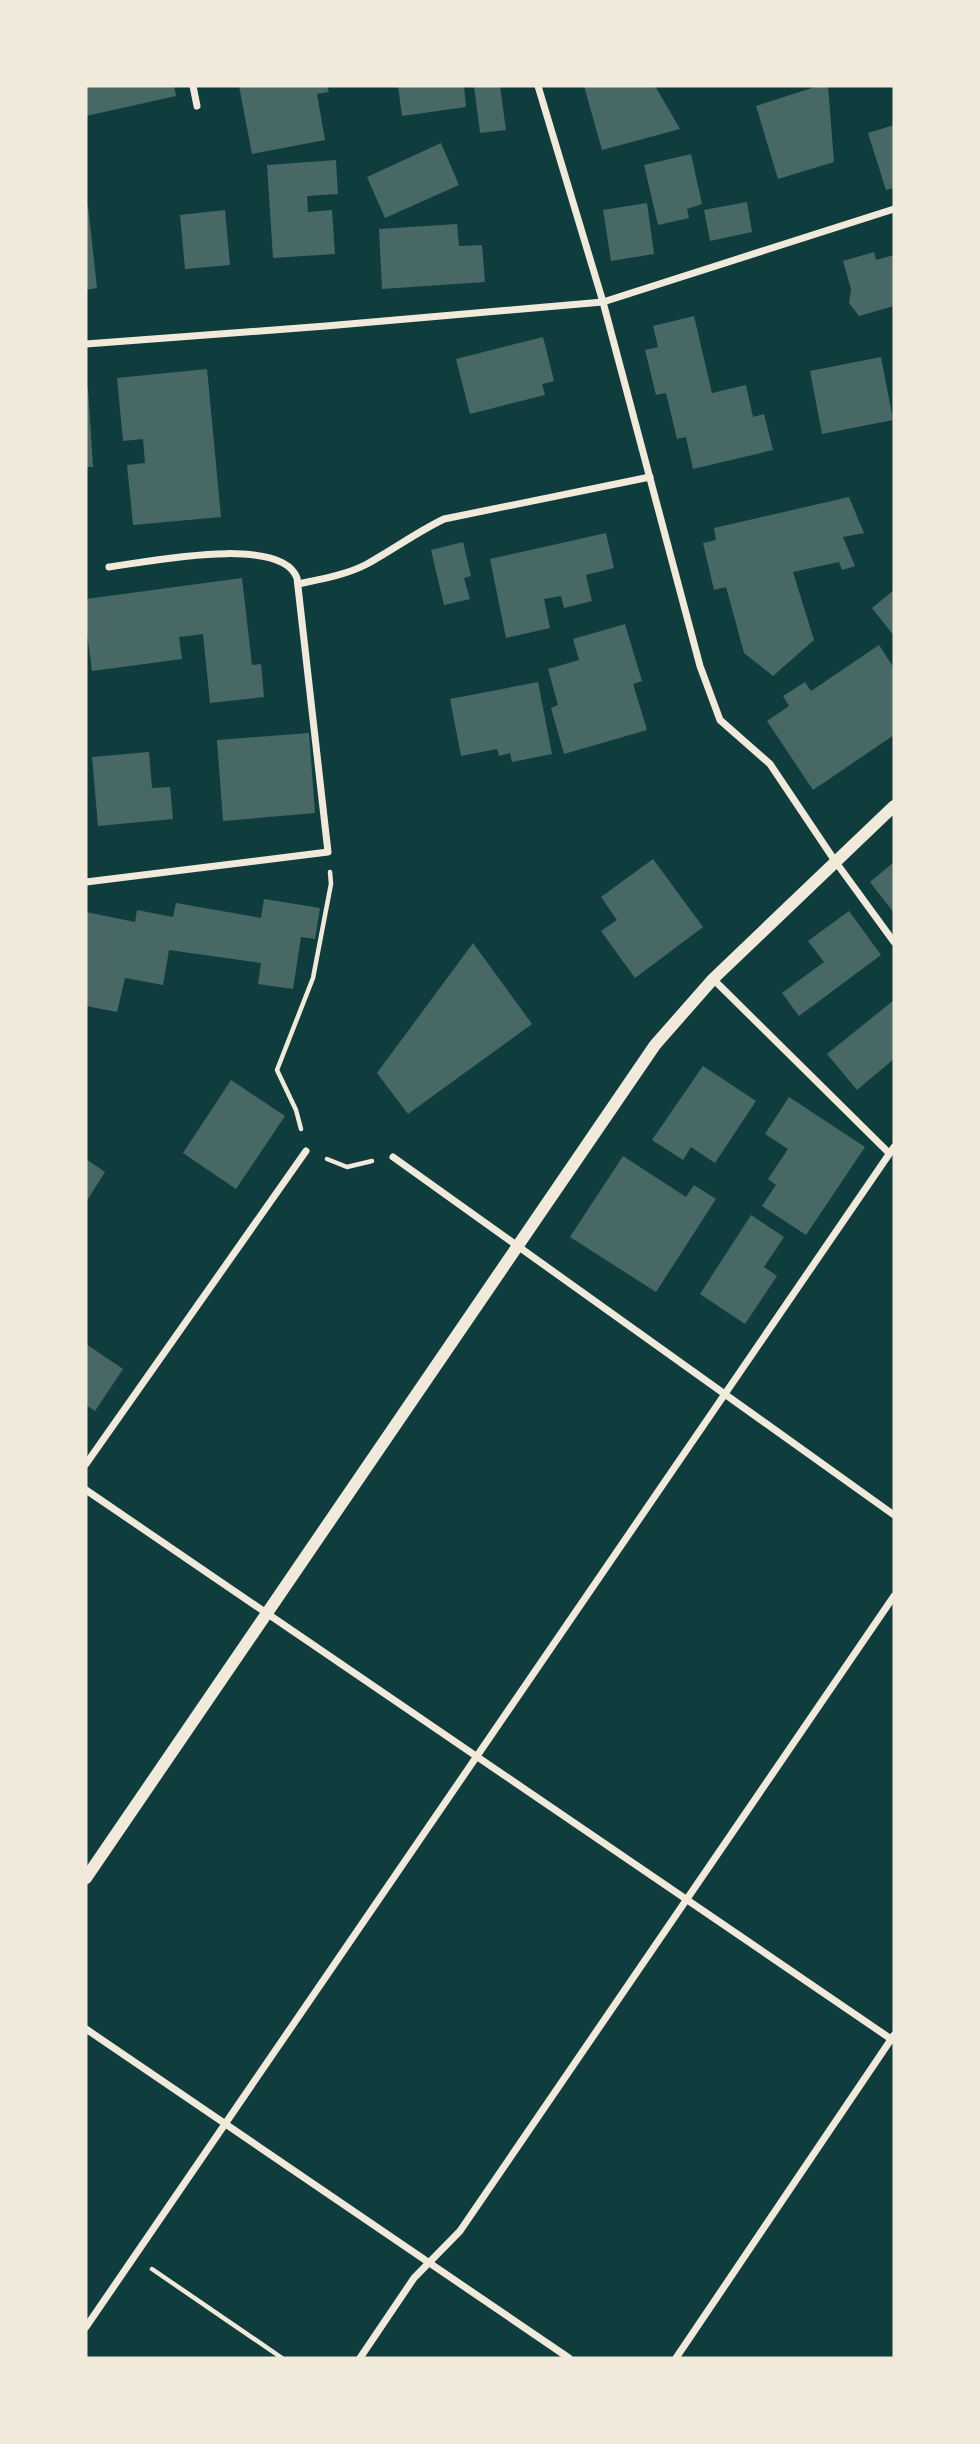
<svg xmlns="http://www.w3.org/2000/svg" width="980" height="2444" font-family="'Alegreya Sans',sans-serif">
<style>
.building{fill:#486865}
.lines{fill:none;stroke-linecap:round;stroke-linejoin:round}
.path{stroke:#f1e9da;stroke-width:4.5}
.minor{stroke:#f1e9da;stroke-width:7}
.tertiary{stroke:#f1e9da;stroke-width:12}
</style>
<rect width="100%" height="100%" fill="#0f3d3e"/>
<g class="building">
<polygon points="86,86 174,86 176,96 86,116"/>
<polygon points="239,86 327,86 329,92 317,94 325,140 252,154"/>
<polygon points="398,86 464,86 466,107 402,116"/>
<polygon points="474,86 500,86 506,130 480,133"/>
<polygon points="584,86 655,86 680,129 602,150"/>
<polygon points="818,86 828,86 834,162 778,179 756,106"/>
<polygon points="894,125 894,188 886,190 868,133"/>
<polygon points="441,143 459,185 385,218 367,177"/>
<polygon points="691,154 702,204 687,209 689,218 658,225 644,165"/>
<polygon points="336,160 338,194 307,196 308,212 332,210 335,254 273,258 267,165"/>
<polygon points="747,202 752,232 710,241 704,210"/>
<polygon points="647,203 654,254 611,261 603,210"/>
<polygon points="86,206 88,206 97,288 86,290"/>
<polygon points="225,210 230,265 185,269 180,215"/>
<polygon points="457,224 459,246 482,245 485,282 382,289 379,229"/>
<polygon points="874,252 876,260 894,255 894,306 859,316 849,303 851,289 843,261"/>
<polygon points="694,316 712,393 746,385 753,417 764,414 773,450 693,469 686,437 677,439 666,393 656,395 645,350 658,347 653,326"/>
<polygon points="543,337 554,381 542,384 545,395 470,414 456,359"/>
<polygon points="881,357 893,420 822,434 810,371"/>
<polygon points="207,369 221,517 133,525 127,465 145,463 143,439 123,441 117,378"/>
<polygon points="86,388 88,388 93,467 86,467"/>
<polygon points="849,497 864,533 843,537 855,566 842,570 839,562 793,572 814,640 773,676 744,653 726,587 714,590 703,543 716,540 714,528"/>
<polygon points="606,533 614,568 586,575 592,601 564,608 561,596 544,599 550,628 506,638 490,559"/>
<polygon points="463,542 471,576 464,578 470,599 444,605 431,550"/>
<polygon points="242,578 252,665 261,664 264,697 210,703 203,634 179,637 182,659 92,671 86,625 86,599"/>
<polygon points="894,590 894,636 872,608"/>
<polygon points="625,624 642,681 633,684 647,730 564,754 551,708 558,705 548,669 579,660 573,639"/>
<polygon points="879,645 894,668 894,735 813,790 767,721 789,706 783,696 805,682 811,691"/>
<polygon points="538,682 552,754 512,762 510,753 499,756 497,749 461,756 450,699"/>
<polygon points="309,733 315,813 223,821 217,740"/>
<polygon points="149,752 152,788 170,787 173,819 98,826 92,757"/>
<polygon points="653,859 703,927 635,978 601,931 617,920 601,897"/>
<polygon points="894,862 894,913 870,882"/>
<polygon points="264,899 320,908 315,939 301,937 293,989 258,984 261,963 169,950 163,985 125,978 117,1012 86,1006 86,912 135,922 137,910 173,917 176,903 261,918"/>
<polygon points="849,911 881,955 799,1016 782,993 824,962 808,941"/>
<polygon points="473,943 532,1024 408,1114 377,1073"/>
<polygon points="894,1000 894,1059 857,1090 827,1054"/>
<polygon points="703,1066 756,1101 715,1163 691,1147 683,1160 652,1140"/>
<polygon points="231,1080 285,1116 236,1189 183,1153"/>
<polygon points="789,1097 865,1147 806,1235 762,1206 776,1185 768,1179 788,1149 765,1134"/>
<polygon points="623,1156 686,1197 694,1185 716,1199 656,1292 570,1237"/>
<polygon points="86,1159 105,1172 86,1202"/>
<polygon points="751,1215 784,1237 764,1267 777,1276 745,1324 700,1294"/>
<polygon points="86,1344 123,1369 95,1411 86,1405"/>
</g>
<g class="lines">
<g class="path">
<polyline points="301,1129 296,1110 277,1070 313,978 331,884 330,872"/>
<polyline points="327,1159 347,1167 372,1161"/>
<polyline points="152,2269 282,2358"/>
</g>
<g class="minor">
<polyline points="193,86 197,106"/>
<polyline points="538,86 603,302 700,666 720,720 770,764 835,861 894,942"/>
<polyline points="86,344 326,326 603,302 894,209"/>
<path d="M298 584C322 579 346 575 367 564 394 549 417 532 444 519L650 477"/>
<path d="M86 882 328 852 297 578C281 534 147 562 109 567"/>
<polyline points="713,979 889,1153"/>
<polyline points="393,1157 894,1515"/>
<polyline points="86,1464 306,1151"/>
<polyline points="86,1490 894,2041"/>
<polyline points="86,2029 569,2358"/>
<polyline points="86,2327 894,1147"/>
<polyline points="360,2358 414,2278 460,2231 894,1596"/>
<polyline points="676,2358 894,2035"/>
</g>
<polyline class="tertiary" points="86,1878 655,1045 713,979 894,806"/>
</g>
<rect width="980" height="2444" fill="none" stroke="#f1e9da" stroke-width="175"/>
</svg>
